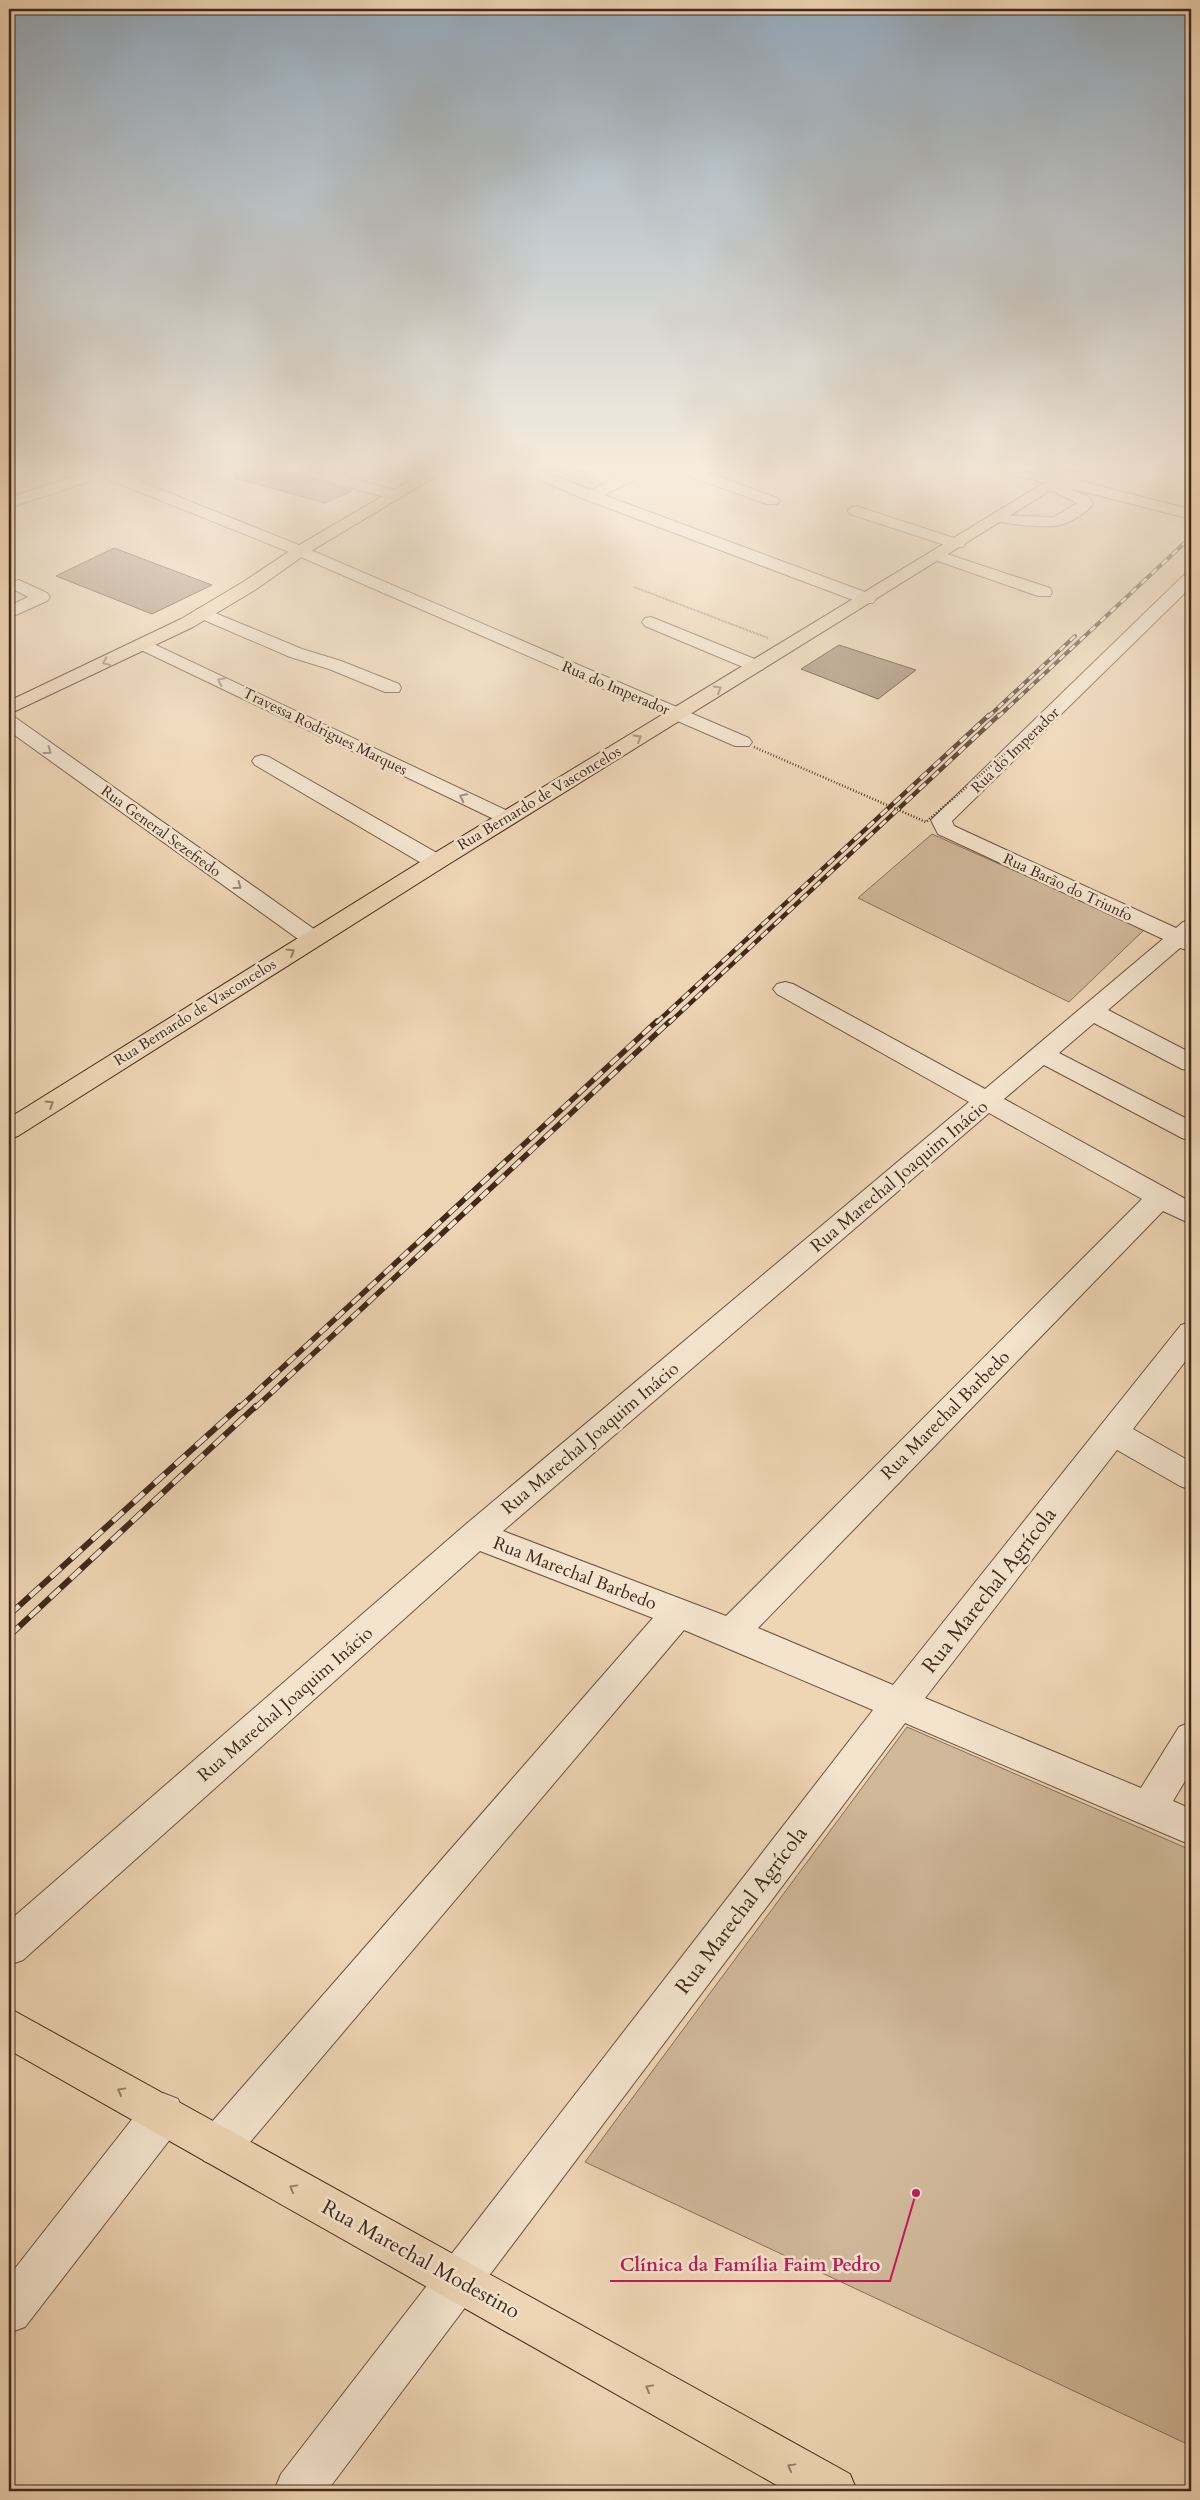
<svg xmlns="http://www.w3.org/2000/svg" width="1200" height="2500" font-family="Cardo,serif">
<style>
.green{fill:#d0b89a;stroke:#88705b}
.building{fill:#9a826b;stroke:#40291c}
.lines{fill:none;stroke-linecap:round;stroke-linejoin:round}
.minor-casing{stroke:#6c5442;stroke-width:2}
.major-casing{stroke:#40291c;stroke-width:2}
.path{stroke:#40291c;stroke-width:2;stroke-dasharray:0.5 1;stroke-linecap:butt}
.minor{fill:#f4e4ce;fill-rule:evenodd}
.major{fill:#eed5b4;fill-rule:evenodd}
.rail-far3-casing{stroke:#40291c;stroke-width:4}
.rail-far2-casing{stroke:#40291c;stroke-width:4.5}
.rail-far1-casing{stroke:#40291c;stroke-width:5.5}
.rail-casing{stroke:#40291c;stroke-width:6}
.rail-far3{stroke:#f4e4ce;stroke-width:2.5;stroke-dasharray:7;stroke-linecap:butt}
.rail-far2{stroke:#f4e4ce;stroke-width:3;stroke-dasharray:9;stroke-linecap:butt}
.rail-far1{stroke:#f4e4ce;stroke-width:4;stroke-dasharray:11;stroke-linecap:butt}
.rail{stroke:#f4e4ce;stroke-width:4.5;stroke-dasharray:14;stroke-linecap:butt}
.path-bridge{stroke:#40291c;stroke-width:2.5;stroke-dasharray:1 2;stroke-linecap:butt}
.oneway{stroke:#977f68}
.oneway2{stroke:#9a8675}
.labels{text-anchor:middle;stroke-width:5;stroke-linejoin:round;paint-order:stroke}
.far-street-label{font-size:15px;fill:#40291c;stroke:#f4e4ce}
.street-label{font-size:18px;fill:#40291c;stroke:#f4e4ce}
.near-street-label{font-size:21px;fill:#40291c;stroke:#f4e4ce}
.leader{fill:none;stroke:#c2185b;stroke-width:2}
.callout-dot{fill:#c2185b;stroke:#f4e4ce;stroke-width:2}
.callout-label{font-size:19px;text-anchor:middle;font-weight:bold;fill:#c2185b;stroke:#f4e4ce;stroke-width:5;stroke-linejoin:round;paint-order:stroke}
</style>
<rect width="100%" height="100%" fill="#eed5b4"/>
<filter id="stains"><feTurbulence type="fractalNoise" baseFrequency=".004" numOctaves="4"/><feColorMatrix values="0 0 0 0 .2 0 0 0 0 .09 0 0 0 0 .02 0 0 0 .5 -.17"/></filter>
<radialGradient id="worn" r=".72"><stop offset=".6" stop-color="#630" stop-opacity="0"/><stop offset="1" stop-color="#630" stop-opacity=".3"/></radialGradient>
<g class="green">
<polygon points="932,834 1145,929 1069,1002 858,898"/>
<polygon points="907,1727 1191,1850 1191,2418 1185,2443 585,2162"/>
</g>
<g class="building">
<polygon points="236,472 291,472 352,491 325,503 235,478"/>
<polygon points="114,548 212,585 152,614 56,576"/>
<polygon points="839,645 916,670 878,699 801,669"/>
</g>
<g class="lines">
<g class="minor-casing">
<g id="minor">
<polygon points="86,472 117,472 306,548 749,738 752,742 749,746 735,746 294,554 102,477 9,508 9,498"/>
<polygon points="305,472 331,472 400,492 403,495 395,500 307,475"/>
<polygon points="523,472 545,472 591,490 628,472 649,472 604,495 873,595 876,599 873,603 861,603 584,499"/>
<polygon points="684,472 707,472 777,498 780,501 777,504 767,504 686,475"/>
<path d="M1009 472H1041L1061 476 1189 509 1191 512 1183 517 1069 488 1089 497 1093 504C1087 513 1071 522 1061 525 1051 528 997 525 992 518L994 515 1054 517 1077 503 1052 491 1049 488 1054 484 1011 475Z"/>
<polygon points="856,506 963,541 965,544 963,547 951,547 850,514 848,511 850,508"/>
<polygon points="938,551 1050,588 1052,592 1050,596 1038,596 932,559 930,556"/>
<path d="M1191 573V587L952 821 954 826 1176 928 1183 922 1191 920V951L1180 948 1108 1010 1191 1053V1071L1182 1069 1094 1023 1059 1053 1191 1121V1141L1182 1138 1044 1065 1004 1099 1191 1202V1224L1163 1211 758 1628 893 1685 1181 1325 1191 1322V1354L1133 1429 1191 1462V1490L1180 1486 1117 1450 925 1698 1141 1788 1179 1727 1191 1722V1771L1173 1801 1191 1809V1845L905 1723 327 2491H274L281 2474 873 1710 684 1630 234 2161 219 2167 204 2161 198 2146 204 2131 653 1618 480 1551 23 1960 9 1965V1921L465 1525 969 1102 777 994 773 989 777 984 785 982 793 984 985 1089 1163 939 938 834 931 820 1185 574ZM989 1113 1142 1199 726 1616 503 1531Z"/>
<polygon points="19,580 47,593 50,597 47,601 9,618 9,606 28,597 17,591 9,592 9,582"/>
<polygon points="203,608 302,649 341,661 399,684 401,688 399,692 385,692 329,669 290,657 197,617 194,613 197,609"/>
<polygon points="651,617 762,662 765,666 762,670 750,670 645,626 642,622 645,618"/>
<polygon points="143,639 514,814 517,818 514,822 507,824 500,822 137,648 134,644 137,640"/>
<polygon points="9,716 16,718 321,934 324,939 321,944 313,946 305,944 9,731"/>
<polygon points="262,755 269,757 444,857 447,862 444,867 436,868 428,867 255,765 252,761 255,757"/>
<polygon points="163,2093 178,2099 184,2114 178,2129 25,2327 9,2333 9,2276 148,2099"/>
</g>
</g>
<g class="major-casing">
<g id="major">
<polygon points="424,472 443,472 306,554 255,590 193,627 9,714 9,701 181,619 243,582 294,548"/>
<polygon points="1062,472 1080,472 444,867 18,1136 9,1139 9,1118 428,857"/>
<polygon points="9,2008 850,2474 857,2491 787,2491 9,2050"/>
</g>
</g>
<polyline class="path" points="634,587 768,638"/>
<use href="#minor" class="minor"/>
<use href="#major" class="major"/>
<g class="rail-far3-casing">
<g id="rail-far3">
<polyline points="988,717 1075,636"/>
<polyline points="998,717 1191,537"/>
</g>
</g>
<g class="rail-far2-casing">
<g id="rail-far2">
<polyline points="656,1023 989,715"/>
<polyline points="669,1023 999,715"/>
</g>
</g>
<g class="rail-far1-casing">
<g id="rail-far1">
<polyline points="239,1408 657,1021"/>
<polyline points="255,1408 670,1021"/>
</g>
</g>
<g class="rail-casing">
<g id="rail">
<polyline points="9,1615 240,1406"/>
<polyline points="9,1636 256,1406"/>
</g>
</g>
<use href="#rail-far3" class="rail-far3"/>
<use href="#rail-far2" class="rail-far2"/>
<use href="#rail-far1" class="rail-far1"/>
<use href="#rail" class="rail"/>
<polyline class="path-bridge" points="754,747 926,822 1007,752"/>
</g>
<defs><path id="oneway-chevron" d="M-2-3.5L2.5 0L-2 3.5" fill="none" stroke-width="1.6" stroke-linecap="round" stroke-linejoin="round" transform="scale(1.25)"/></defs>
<g class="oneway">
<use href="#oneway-chevron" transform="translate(106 662) rotate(155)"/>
<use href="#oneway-chevron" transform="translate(718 689) rotate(-31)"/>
<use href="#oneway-chevron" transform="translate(638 738) rotate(-31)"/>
<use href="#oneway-chevron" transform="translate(291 952) rotate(-32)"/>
<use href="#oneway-chevron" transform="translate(50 1104) rotate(-32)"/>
<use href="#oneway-chevron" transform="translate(121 2091) rotate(-151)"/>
<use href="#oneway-chevron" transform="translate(293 2188) rotate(-151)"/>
<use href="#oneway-chevron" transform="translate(649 2388) rotate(-151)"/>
<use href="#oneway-chevron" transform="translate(791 2467) rotate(-151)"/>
</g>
<g class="oneway2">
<use href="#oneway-chevron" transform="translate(221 681) rotate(-154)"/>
<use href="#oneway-chevron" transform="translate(48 751) rotate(36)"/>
<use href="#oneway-chevron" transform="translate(463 797) rotate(-154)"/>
<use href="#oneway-chevron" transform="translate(238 886) rotate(36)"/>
</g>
<linearGradient id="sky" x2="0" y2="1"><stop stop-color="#93aabe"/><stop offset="0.57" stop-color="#f7ecdd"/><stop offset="1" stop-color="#f7ecdd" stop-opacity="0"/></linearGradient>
<rect width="1200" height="822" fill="url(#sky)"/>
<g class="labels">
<g class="far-street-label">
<text transform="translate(616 688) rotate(23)" y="5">Rua do Imperador</text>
<text transform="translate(325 731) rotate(26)" y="5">Travessa Rodrigues Marques</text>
<text transform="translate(1015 750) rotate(-44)" y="5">Rua do Imperador</text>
<text transform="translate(539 798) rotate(-31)" y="5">Rua Bernardo de Vasconcelos</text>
<text transform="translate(161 831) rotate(36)" y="5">Rua General Sezefredo</text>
<text transform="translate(1068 887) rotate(25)" y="5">Rua Barão do Triunfo</text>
<text transform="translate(195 1012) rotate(-32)" y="5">Rua Bernardo de Vasconcelos</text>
</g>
<g class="street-label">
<text transform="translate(899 1176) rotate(-40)" y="6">Rua Marechal Joaquim Inácio</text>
<text transform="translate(945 1415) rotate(-45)" y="6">Rua Marechal Barbedo</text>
<text transform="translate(590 1438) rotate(-40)" y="6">Rua Marechal Joaquim Inácio</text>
<text transform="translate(575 1573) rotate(21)" y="6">Rua Marechal Barbedo</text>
<text transform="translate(285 1704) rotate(-41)" y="6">Rua Marechal Joaquim Inácio</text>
</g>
<g class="near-street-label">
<text transform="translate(989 1590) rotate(-52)" y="7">Rua Marechal Agrícola</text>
<text transform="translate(741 1910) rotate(-53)" y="7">Rua Marechal Agrícola</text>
<text transform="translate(421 2259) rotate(29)" y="7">Rua Marechal Modestino</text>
</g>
</g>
<path class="leader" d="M916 2193L890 2281H610"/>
<circle class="callout-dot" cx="916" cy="2193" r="5"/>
<g class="callout-label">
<text x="750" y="2271">Clínica da Família Faim Pedro</text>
</g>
<rect width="1200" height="2500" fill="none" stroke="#eed5b4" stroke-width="30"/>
<rect x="10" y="10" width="1180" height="2480" fill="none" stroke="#40291c" stroke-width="2.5"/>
<rect x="15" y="15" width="1170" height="2470" fill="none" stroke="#40291c"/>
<rect width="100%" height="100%" filter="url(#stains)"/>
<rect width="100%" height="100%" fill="url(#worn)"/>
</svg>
